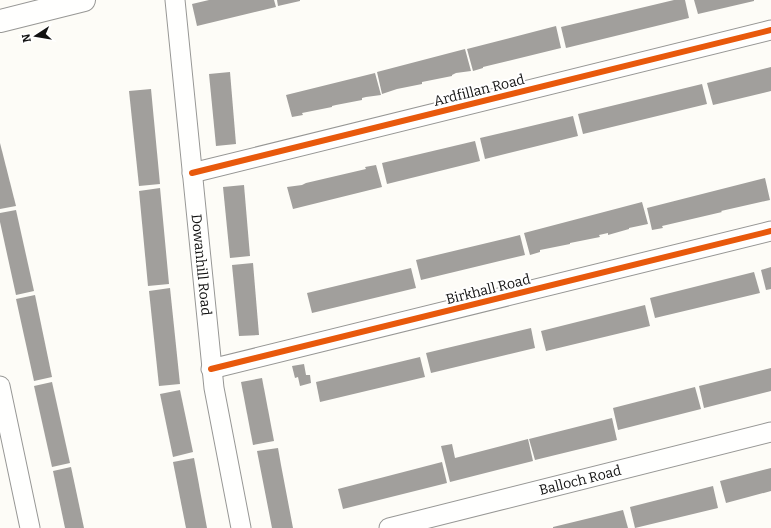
<svg xmlns="http://www.w3.org/2000/svg" width="771" height="528" font-family="Bitter,serif">
<style>
.building{fill:#a19f9c}
.lines{fill:none;stroke-linecap:round;stroke-linejoin:round}
.minor-casing{stroke:#979795;stroke-width:21}
.tertiary-casing{stroke:#979795;stroke-width:24}
.minor{stroke:#fffffe;stroke-width:19}
.tertiary{stroke:#fffffe;stroke-width:22}
.cycleway-casing{stroke:#fff;stroke-width:8}
.cycleway{stroke:#e8590c;stroke-width:6}
.labels{text-anchor:middle;stroke-width:4;stroke-linejoin:round;paint-order:stroke}
.street-label{font-size:14px;fill:#111;stroke:#fff}
</style>
<rect width="100%" height="100%" fill="#fdfcf7"/>
<g class="building">
<polygon points="209,0 274,0 276,7 197,26 192,4"/>
<polygon points="277,0 300,0 300,1 278,6"/>
<polygon points="674,0 685,0 689,18 566,48 561,27"/>
<polygon points="694,0 754,0 754,1 698,14"/>
<polygon points="556,26 561,48 483,67 483,68 473,71 467,49"/>
<polygon points="465,49 471,71 456,73 452,75 452,76 422,82 422,84 397,89 382,94 377,72"/>
<polygon points="771,67 771,91 713,105 707,83"/>
<polygon points="230,72 236,144 216,146 209,74"/>
<polygon points="375,73 381,95 366,97 362,98 362,100 336,105 332,106 332,107 302,113 303,115 292,117 286,95"/>
<polygon points="702,84 707,104 583,134 578,114"/>
<polygon points="151,89 160,184 139,186 129,91"/>
<polygon points="573,116 578,136 485,159 480,138"/>
<polygon points="475,141 480,161 387,184 382,163"/>
<polygon points="0,143 16,206 0,209"/>
<polygon points="376,165 382,187 293,209 287,187 302,185 306,183 366,169 365,167"/>
<polygon points="765,178 770,200 721,211 722,212 662,226 663,228 652,230 647,208"/>
<polygon points="244,185 250,256 230,258 223,187"/>
<polygon points="160,188 169,284 148,286 139,191"/>
<polygon points="642,202 648,224 629,228 629,229 608,235 608,233 599,235 600,237 570,243 570,244 540,250 540,252 530,255 524,233"/>
<polygon points="16,210 34,291 16,295 0,222 0,213"/>
<polygon points="520,235 525,255 421,280 416,260"/>
<polygon points="253,263 259,335 239,336 232,265"/>
<polygon points="771,267 771,289 766,290 761,270"/>
<polygon points="411,268 416,288 312,313 307,293"/>
<polygon points="754,272 760,293 655,318 650,298"/>
<polygon points="170,288 180,384 159,386 149,291"/>
<polygon points="35,295 52,377 34,381 16,299"/>
<polygon points="645,305 650,326 546,351 541,331"/>
<polygon points="531,328 535,348 431,373 426,353"/>
<polygon points="420,357 425,377 320,402 316,382"/>
<polygon points="304,364 306,375 310,375 311,383 300,386 298,377 295,378 292,366"/>
<polygon points="771,368 771,391 704,408 699,386"/>
<polygon points="262,378 274,441 253,445 241,382"/>
<polygon points="52,382 70,463 52,467 34,386"/>
<polygon points="695,387 701,409 618,430 613,408"/>
<polygon points="180,390 193,452 173,457 160,394"/>
<polygon points="612,418 617,440 535,460 529,439"/>
<polygon points="528,439 533,461 450,482 441,446 452,444 455,458"/>
<polygon points="278,448 281,465 293,528 272,528 257,451"/>
<polygon points="194,458 197,474 207,528 186,528 173,462"/>
<polygon points="442,462 447,483 343,509 338,489"/>
<polygon points="71,467 74,481 84,528 65,528 53,471"/>
<polygon points="771,468 771,491 726,503 720,481"/>
<polygon points="713,486 718,508 635,528 630,507"/>
<polygon points="623,510 628,528 553,528 553,527"/>
</g>
<g class="lines">
<g class="minor-casing">
<g id="minor">
<path id="s1" d="M175 0 214 388 241 528"/>
<polyline points="192,173 771,30"/>
<polyline points="211,369 771,231"/>
<polyline points="0,386 30,528"/>
<path id="s2" d="M389 528 771 432"/>
</g>
</g>
<g class="tertiary-casing">
<polyline id="tertiary" points="0,21 84,0"/>
</g>
<use href="#minor" class="minor"/>
<use href="#tertiary" class="tertiary"/>
<g class="cycleway-casing">
<g id="cycleway">
<polyline points="192,173 771,30"/>
<polyline points="211,369 771,231"/>
</g>
</g>
<use href="#cycleway" class="cycleway"/>
</g>
<g class="labels">
<g class="street-label">
<text transform="translate(479 90) rotate(-14)" y="5">Ardfillan Road</text>
<text dy="5" stroke="none"><textPath href="#s1" startOffset="266">Dowanhill Road</textPath></text>
<text transform="translate(488 289) rotate(-14)" y="5">Birkhall Road</text>
<text dy="5" stroke="none"><textPath href="#s2" startOffset="197">Balloch Road</textPath></text>
</g>
</g>
<g transform="translate(36 36) rotate(258)" stroke="#ffffff" stroke-width="3" paint-order="stroke">
<path d="M0-3L7 15L0 10L-7 15Z" fill="#111111"/>
<text y="-6" font-size="11" font-weight="bold" text-anchor="middle" fill="#111111">N</text>
</g>
</svg>
